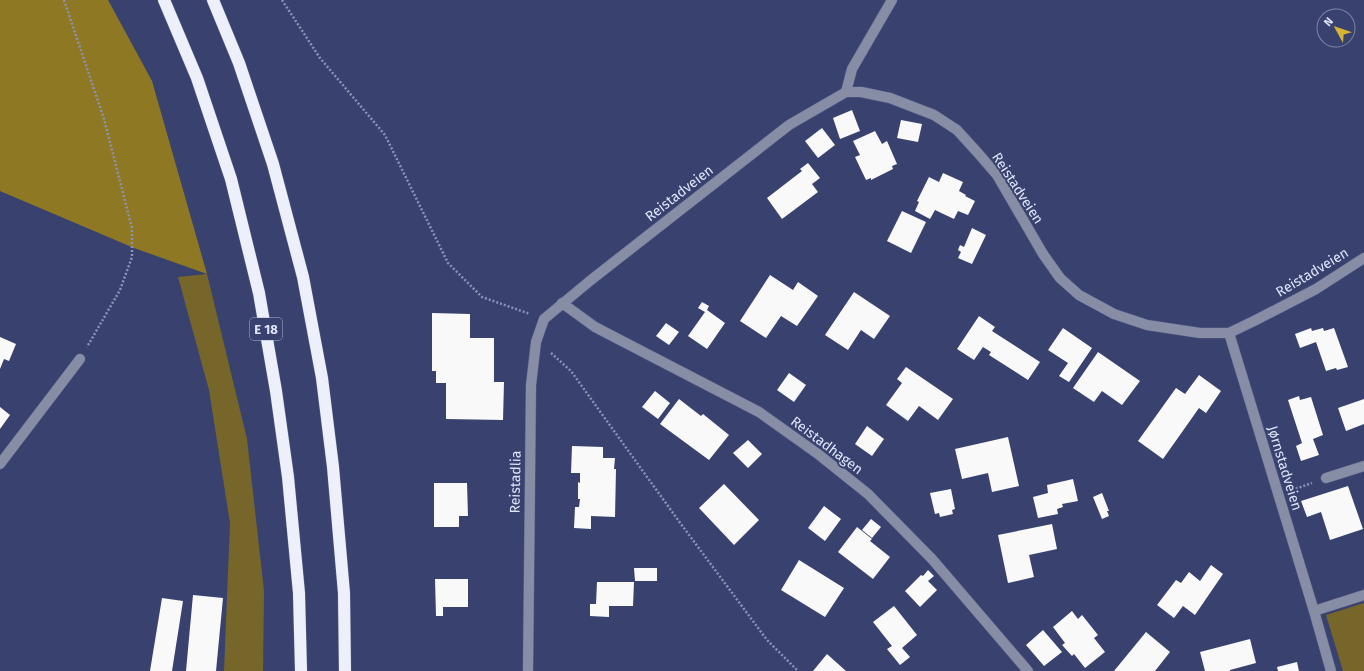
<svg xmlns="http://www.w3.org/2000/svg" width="1364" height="671" font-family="'Fira Sans',sans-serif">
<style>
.green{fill:#776629}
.forest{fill:#8e7824}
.building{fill:#f9f9f9}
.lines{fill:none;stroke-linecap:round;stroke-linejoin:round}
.minor-casing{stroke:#575f88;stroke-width:11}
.highway-casing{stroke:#575f88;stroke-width:13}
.path{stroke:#8b93b5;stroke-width:2.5;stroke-dasharray:2 2;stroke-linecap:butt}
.minor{stroke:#878da4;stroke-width:10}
.highway{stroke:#edf0fb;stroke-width:12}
.labels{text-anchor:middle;stroke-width:4;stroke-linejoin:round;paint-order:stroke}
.shield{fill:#39426f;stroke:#adb4d1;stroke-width:1}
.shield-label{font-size:13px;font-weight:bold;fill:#dfe5fb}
.street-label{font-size:14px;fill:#dfe5fb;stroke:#39426f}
</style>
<rect width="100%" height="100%" fill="#39426f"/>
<g class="green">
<polygon points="207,274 247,439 264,591 263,671 224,671 230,523 209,390 178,277"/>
<polygon points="1364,603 1364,671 1343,671 1326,615"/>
</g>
<polygon class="forest" points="0,0 108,0 152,81 207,274 134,248 0,191"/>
<g class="building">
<polygon points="852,110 860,131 840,139 833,118"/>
<polygon points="901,120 922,124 918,142 897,138"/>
<polygon points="822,128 835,145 818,158 805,141"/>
<polygon points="875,131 882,144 887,141 897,164 892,166 893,169 871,180 871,178 866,180 855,157 860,155 853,141"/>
<polygon points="808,163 820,178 812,184 818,192 782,219 767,198 802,171 800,169"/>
<polygon points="943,173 963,182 959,191 966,195 965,196 975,201 968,215 958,211 954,219 935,210 930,219 915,211 919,202 917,201 929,177 939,182"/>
<polygon points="902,211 926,222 911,253 887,241"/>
<polygon points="972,228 986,235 972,264 958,258 961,252 958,250 960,245 964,247"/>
<polygon points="770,275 793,290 798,282 818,296 797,326 781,316 766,338 740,321"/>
<polygon points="854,292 890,316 874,339 861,330 848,350 825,335"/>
<polygon points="702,302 709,306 707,310 725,323 707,349 688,336 705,312 698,308"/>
<polygon points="432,313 470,314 470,338 494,338 494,382 504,382 503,420 446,419 446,383 436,383 436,371 432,371"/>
<polygon points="979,316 995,327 992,331 1040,362 1028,380 989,355 991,352 983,347 974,360 957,349"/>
<polygon points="666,323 679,332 669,345 656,336"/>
<polygon points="1063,328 1092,348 1069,382 1059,376 1068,363 1048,350"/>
<polygon points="1311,328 1312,331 1323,328 1324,331 1334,328 1348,367 1337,370 1336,368 1326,371 1316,342 1300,348 1295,334"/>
<polygon points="0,337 16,344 9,361 4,359 0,369"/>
<polygon points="1098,352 1140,381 1122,405 1102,391 1094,402 1073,388"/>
<polygon points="906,367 953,399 938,420 919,406 908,421 886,405 902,383 897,379"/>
<polygon points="789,373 806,385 794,402 777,390"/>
<polygon points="1199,375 1221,391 1206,413 1199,408 1163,459 1138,441 1176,388 1185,394"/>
<polygon points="655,391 670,403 658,419 642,407"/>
<polygon points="1299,396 1300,400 1311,397 1323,435 1313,439 1319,455 1301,461 1296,446 1302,443 1288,400"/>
<polygon points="679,399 701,416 703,414 729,435 709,460 660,424"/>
<polygon points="1364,399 1364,424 1346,431 1338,408"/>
<polygon points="0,407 10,415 0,429"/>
<polygon points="867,426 884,439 872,456 855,444"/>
<polygon points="1008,437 1019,486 992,492 988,473 962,479 955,449"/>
<polygon points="748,440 762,454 748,468 733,453"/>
<polygon points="572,446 603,447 603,458 615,458 614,469 616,469 615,517 591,516 591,529 574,528 575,507 579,507 580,499 578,499 578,482 580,483 580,473 571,473"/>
<polygon points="1073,479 1078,501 1062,504 1063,507 1057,509 1058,514 1038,518 1033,497 1048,493 1047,485"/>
<polygon points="434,483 467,483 468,516 459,516 459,527 434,527"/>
<polygon points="724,484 759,520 734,545 699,508"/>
<polygon points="1348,486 1363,529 1330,540 1321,512 1307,517 1301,501"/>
<polygon points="951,489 955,509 952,510 953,514 940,517 939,513 935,514 930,493"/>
<polygon points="1102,493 1109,511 1107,511 1109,516 1102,519 1093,497"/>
<polygon points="824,506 841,519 825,541 808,528"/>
<polygon points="871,519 881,527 872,538 862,530"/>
<polygon points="1052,524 1057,549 1029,555 1034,577 1008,583 998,535"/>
<polygon points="857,527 872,539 870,541 890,557 873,579 838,552"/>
<polygon points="799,560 844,588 825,617 781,590"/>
<polygon points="1211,565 1223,574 1195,615 1183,606 1174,618 1157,605 1176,580 1181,583 1189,572 1200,581"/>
<polygon points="634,568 657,568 657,581 635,581"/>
<polygon points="928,570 934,576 928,581 937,590 920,607 905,591 921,575 923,576"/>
<polygon points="435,579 468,579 468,607 443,607 443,616 436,616"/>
<polygon points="597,582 634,582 633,606 609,606 609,617 590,616 590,604 596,604"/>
<polygon points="193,595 223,598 216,671 186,671"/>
<polygon points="162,598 183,601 172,671 150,671"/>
<polygon points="894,606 917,635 902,648 910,657 900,665 887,649 892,646 873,622"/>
<polygon points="1072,611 1078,619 1082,615 1098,635 1094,638 1105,652 1085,668 1074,654 1072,656 1062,645 1065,643 1053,627"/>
<polygon points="1043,630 1062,652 1044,666 1026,645"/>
<polygon points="1146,632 1170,652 1155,671 1114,671"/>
<polygon points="1250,639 1256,663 1230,670 1230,671 1205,671 1200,652"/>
<polygon points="827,654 846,671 813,671"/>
<polygon points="1297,662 1299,671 1278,671 1277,667"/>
</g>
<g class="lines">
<g class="minor-casing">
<g id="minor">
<polyline points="846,92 852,69 892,0"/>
<polyline points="562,303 595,327 759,412 818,454 868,494 932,559 1028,671"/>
<polyline points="1229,333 1314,611 1331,671"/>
<polyline points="0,464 80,359"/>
<polyline points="1326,478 1364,466"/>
<polyline points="1314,611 1364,595"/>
<polyline points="528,671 531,385 536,342 544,319 591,280 789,125 846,92 861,92 890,98 934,115 957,130 977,152 997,175 1043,254 1060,278 1079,295 1114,314 1147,325 1200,333 1229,333 1256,320 1316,289 1364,258"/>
</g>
</g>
<g class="highway-casing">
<g id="highway">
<polyline points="164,0 197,78 231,179 259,293 276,391 288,477 299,593 301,671"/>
<polyline points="213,0 239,63 273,164 303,277 322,378 333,467 344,593 345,671"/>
</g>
</g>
<g class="path">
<polyline points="64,0 104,119 132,228 132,257 120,290 87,347"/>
<polyline points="282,0 320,58 385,135 448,263 482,297 530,314"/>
<polyline points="551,353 571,371 678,520 767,640 798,671"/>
<polyline points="1292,490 1312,483"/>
</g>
<use href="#minor" class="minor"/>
<use href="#highway" class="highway"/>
</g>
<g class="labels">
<rect class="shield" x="250" y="318" width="32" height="22" rx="3"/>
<g class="shield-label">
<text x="266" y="334">E 18</text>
</g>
<g class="street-label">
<text transform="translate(1018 188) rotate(57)" y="5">Reistadveien</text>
<text transform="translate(679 193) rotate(-38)" y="5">Reistadveien</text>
<text transform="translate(1312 272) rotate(-31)" y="5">Reistadveien</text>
<text transform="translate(827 445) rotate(37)" y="5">Reistadhagen</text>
<text transform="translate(1285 468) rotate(73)" y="5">Jørnstadveien</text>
<text transform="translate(515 482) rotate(-89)" y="5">Reistadlia</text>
</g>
</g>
<g transform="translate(1336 28) rotate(310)"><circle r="19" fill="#39426f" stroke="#7b83a7"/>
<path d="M0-3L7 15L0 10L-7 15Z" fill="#d6b534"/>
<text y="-6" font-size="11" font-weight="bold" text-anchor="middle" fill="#dfe5fb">N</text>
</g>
</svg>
